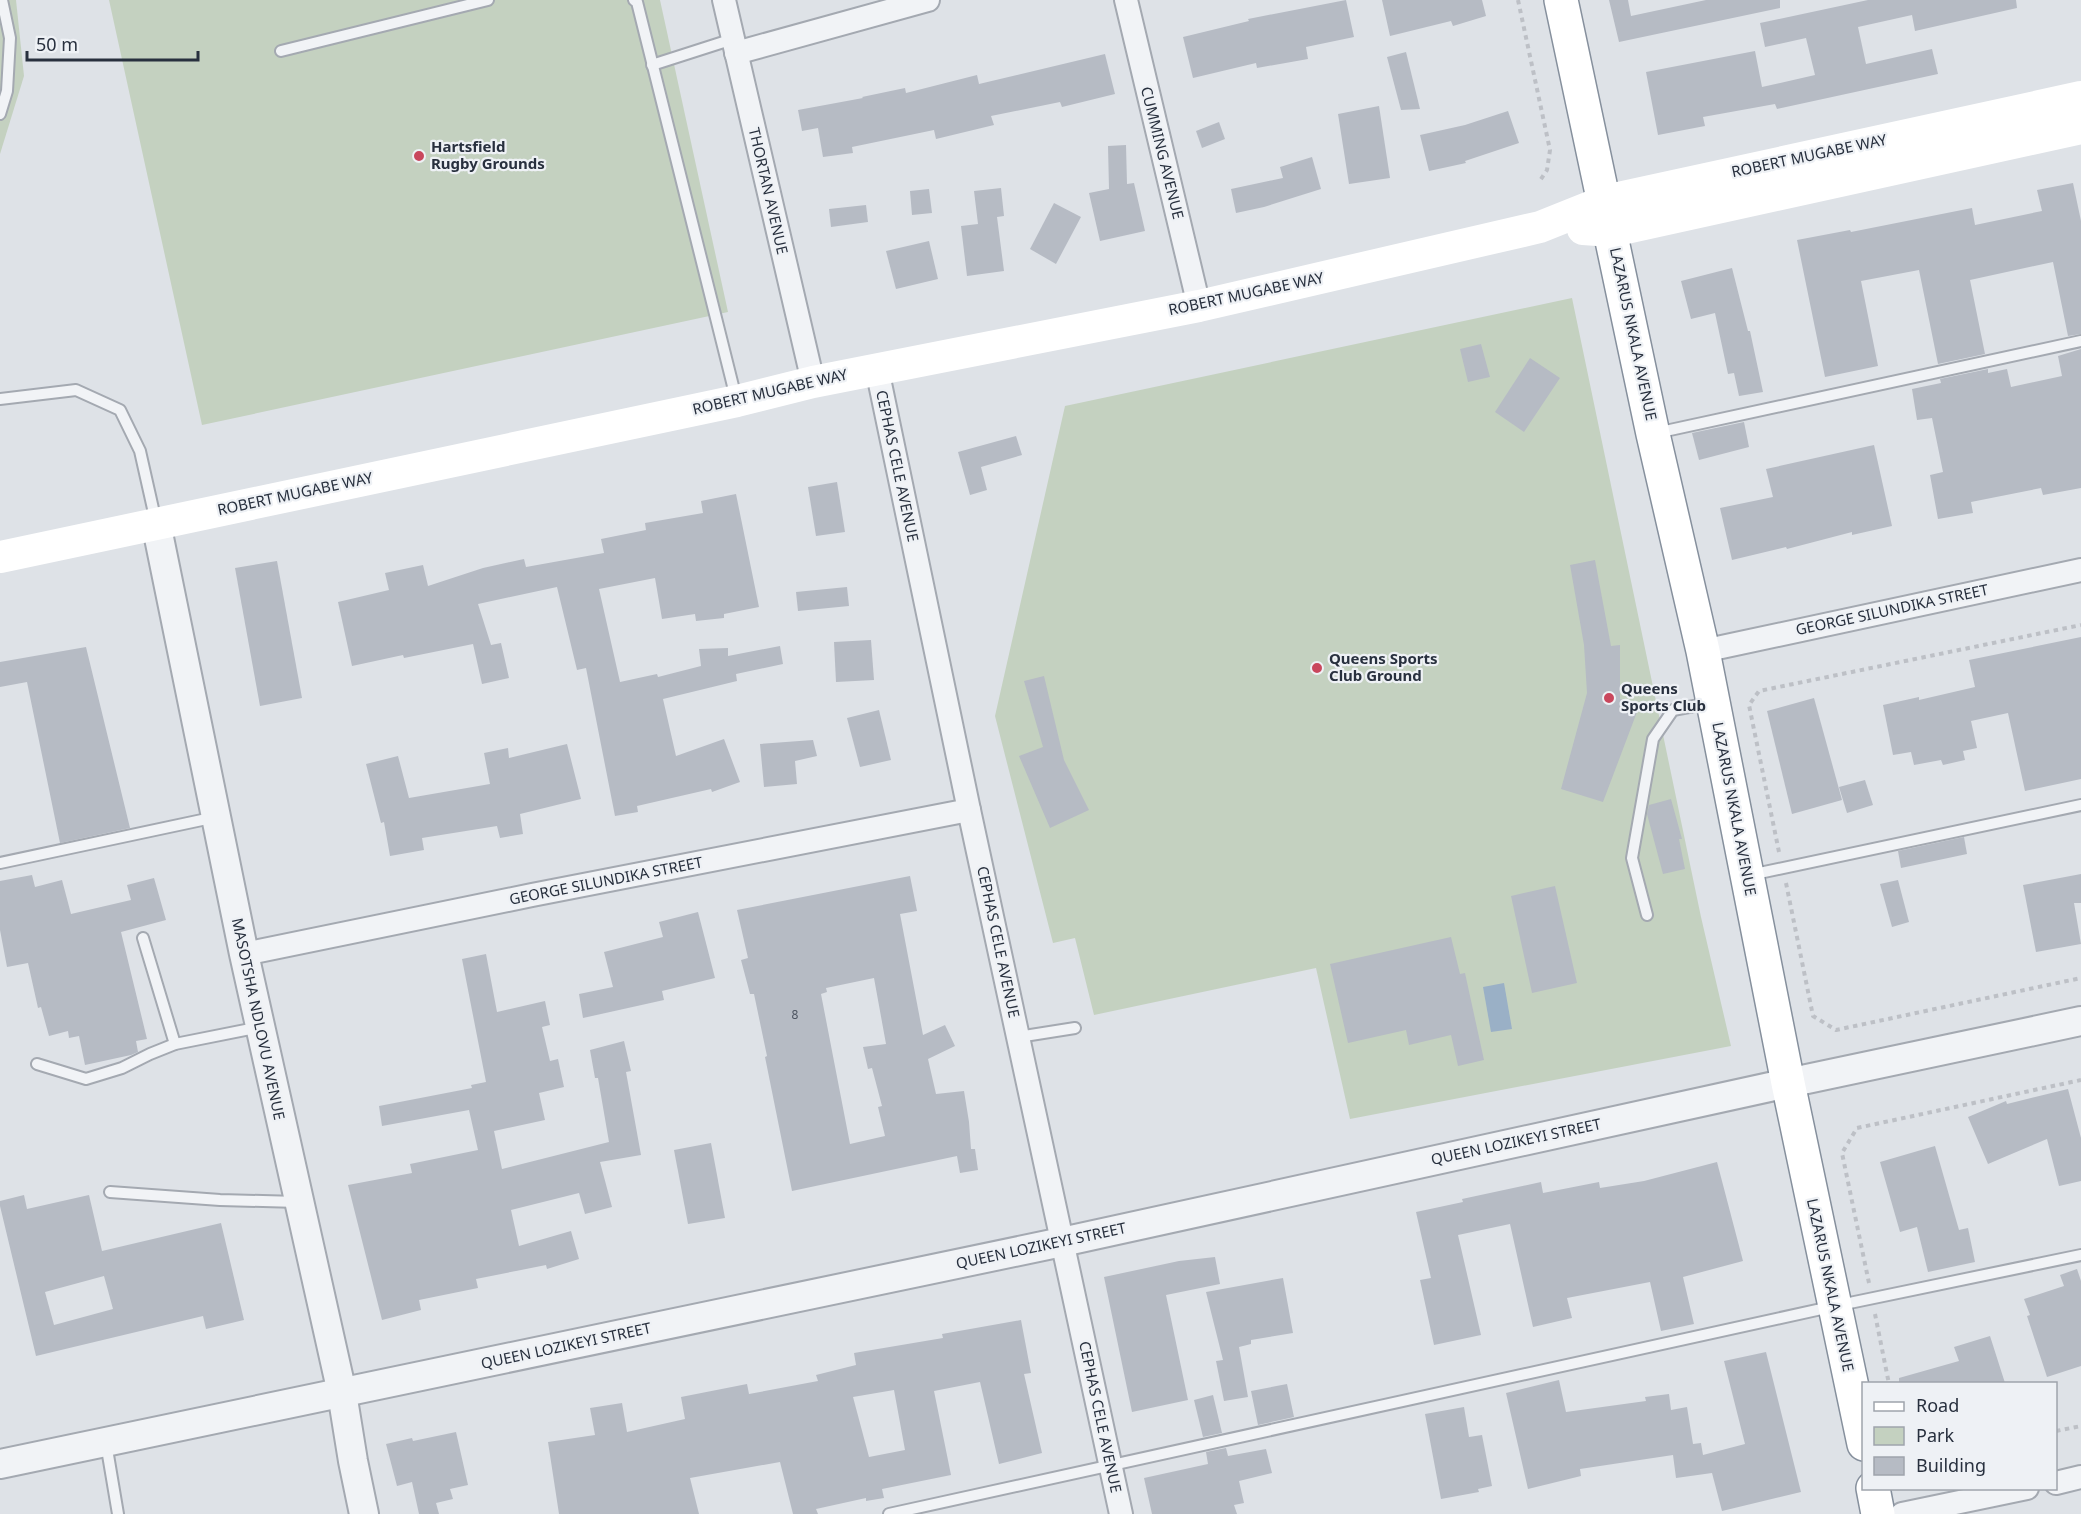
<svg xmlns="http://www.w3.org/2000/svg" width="2081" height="1514" font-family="'Noto Sans',sans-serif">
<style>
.green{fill:#c4d1c0}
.water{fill:#9ab0c6}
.building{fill:#b6bbc4;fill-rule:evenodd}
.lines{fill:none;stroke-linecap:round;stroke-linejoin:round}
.service-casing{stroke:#a4a9b1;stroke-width:14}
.minor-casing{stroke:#a4a9b1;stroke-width:26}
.tertiary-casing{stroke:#a4a9b1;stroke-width:32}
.trunk-casing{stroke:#86909d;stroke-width:36}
.path{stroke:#bdc0c6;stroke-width:4;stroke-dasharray:4.5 4.5;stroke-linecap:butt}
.service{stroke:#f1f3f6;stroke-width:10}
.minor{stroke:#f1f3f6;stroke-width:22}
.tertiary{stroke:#f1f3f6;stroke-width:28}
.secondary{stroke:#fff;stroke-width:32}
.trunk{stroke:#fff;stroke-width:33}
.poi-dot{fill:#c9475d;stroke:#eef1f5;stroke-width:2}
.labels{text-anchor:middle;stroke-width:4.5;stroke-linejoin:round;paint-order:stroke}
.number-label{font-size:12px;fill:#4c5360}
.poi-label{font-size:15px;font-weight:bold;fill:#28303e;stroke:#eef1f5;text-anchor:start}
.street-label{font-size:15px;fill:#28303e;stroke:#eef1f5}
</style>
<rect width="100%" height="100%" fill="#dee2e7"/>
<g class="green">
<polygon points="0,0 16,0 24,76 0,154"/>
<polygon points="109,0 660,0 728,312 202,425"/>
<polygon points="1572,298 1701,917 1731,1046 1350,1119 1316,968 1094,1015 1075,938 1053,943 995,716 1065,406"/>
</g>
<polygon class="water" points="1504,983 1512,1029 1491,1032 1483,987"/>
<g class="building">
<polygon points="1346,0 1354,37 1306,47 1308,59 1257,68 1256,63 1193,78 1183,37 1249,21 1248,19"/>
<polygon points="1382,0 1482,0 1486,16 1453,26 1451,21 1390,36"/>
<polygon points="1609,0 1628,0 1631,16 1706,0 1780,0 1780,8 1619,42"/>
<polygon points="1868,0 2016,0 2017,8 1915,31 1912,15 1858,27 1866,64 1932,49 1938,74 1777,109 1775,104 1703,117 1705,126 1658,135 1646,72 1755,51 1762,87 1815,75 1806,38 1765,47 1760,23"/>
<polygon points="1406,52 1420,109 1401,110 1387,57"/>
<polygon points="1105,54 1115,94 1062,107 1060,102 991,116 994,125 936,139 934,130 852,147 853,153 823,157 818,128 802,131 798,110 863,98 862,97 905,88 906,93 977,75 979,84"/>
<polygon points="1379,106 1390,178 1349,184 1338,114"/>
<polygon points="1508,111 1519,143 1465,161 1466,163 1429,171 1420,135 1465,125"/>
<polygon points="1219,122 1225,139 1202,148 1196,131"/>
<polygon points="1126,145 1127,184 1134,183 1145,231 1100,241 1089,193 1109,189 1108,146"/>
<polygon points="1312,157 1321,189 1264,207 1236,213 1231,189 1283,178 1280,167"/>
<polygon points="2073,183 2081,221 2081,334 2068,336 2053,262 1970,280 1985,354 1938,364 1919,270 1861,281 1878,366 1825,377 1797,240 1850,230 1851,232 1972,208 1975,225 2042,211 2037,190"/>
<polygon points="1001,188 1004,216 997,217 1004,271 967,276 961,226 978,224 974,191"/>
<polygon points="929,189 932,213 912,215 910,191"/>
<polygon points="1054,203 1081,217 1056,264 1030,249"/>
<polygon points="866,205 868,222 831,227 829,209"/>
<polygon points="929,241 938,279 896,289 886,251"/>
<polygon points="1732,268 1748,331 1750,331 1763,392 1739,396 1734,373 1728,374 1715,313 1691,319 1681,281"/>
<polygon points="1481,344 1490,377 1468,382 1460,349"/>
<polygon points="2081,349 2081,488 2043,495 2041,488 1971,502 1973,513 1938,519 1930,475 1943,472 1932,418 1917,420 1912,389 1941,383 1940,379 1988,369 1988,373 2007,369 2011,387 2062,376 2058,356"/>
<polygon points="1530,358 1560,378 1524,432 1495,412"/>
<polygon points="1744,422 1749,447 1699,460 1692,433"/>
<polygon points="1016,436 1022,455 981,467 987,490 970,495 958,452"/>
<polygon points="1874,445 1892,526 1852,535 1852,532 1787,549 1786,547 1732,560 1720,508 1773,497 1766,469"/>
<polygon points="837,482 845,532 816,536 808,487"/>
<polygon points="736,494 759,607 724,614 724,618 696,621 695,614 662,619 655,578 599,589 620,682 657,674 658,677 701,666 699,649 728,648 728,656 780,646 783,664 736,674 737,681 663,699 676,756 724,739 740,782 712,792 711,789 637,806 638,812 615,816 586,668 577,670 557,587 478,604 491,645 501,643 509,678 482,684 473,644 404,658 403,655 352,666 338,602 389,590 385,573 423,565 428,586 483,568 524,559 526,567 604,553 601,539 646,530 645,523 703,513 701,501"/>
<polygon points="1595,560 1611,646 1620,645 1620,699 1640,704 1603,802 1561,789 1587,693 1584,645 1570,565"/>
<polygon points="277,561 302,698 260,706 235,568"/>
<polygon points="847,587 849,606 798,611 796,592"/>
<polygon points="2081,637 2081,779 2025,791 2008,713 1971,721 1977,748 1963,751 1965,760 1943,765 1941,760 1914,765 1911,752 1893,755 1883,705 1919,697 1919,700 1975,687 1969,660"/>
<polygon points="871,640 874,680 836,682 834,642"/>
<polygon points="86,647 130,828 60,843 27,682 0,687 0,662"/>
<polygon points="1044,676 1064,760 1089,810 1050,828 1019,756 1043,747 1024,681"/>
<polygon points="1814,698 1842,800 1792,814 1767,711"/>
<polygon points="879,710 891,760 860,767 847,718"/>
<polygon points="813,740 817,756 795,761 797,784 764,787 760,744"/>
<polygon points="567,744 581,799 520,814 523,834 500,838 497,826 422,838 424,850 390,856 384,822 381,823 366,764 398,756 409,798 490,784 484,753 508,748 509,758"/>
<polygon points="1865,780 1873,805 1847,813 1839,787"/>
<polygon points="1671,799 1682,839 1679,839 1685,869 1663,874 1647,814 1649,805"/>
<polygon points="1964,837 1967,854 1901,868 1898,851"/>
<polygon points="2081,874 2081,903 2074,903 2081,944 2036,952 2023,885"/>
<polygon points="32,875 35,887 62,880 71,914 131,900 127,885 154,878 166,920 121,932 147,1039 136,1041 138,1052 131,1055 85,1065 79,1036 69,1038 68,1031 49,1036 41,1007 38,1008 28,963 7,967 0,930 0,881"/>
<path d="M910 876 917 911 900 914 923 1035 945 1025 955 1046 928 1059 936 1094 964 1091 969 1122 971 1149H975L978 1170 960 1173 957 1156 792 1191 765 1057 767 1056 754 994H750L741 960 748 958 737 910ZM874 978 886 1044 863 1047 868 1069 872 1068 882 1106 878 1107 885 1136 850 1144 821 994 827 992 826 988Z"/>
<polygon points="1898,880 1909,922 1892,927 1880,884"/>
<polygon points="1555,886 1577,983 1532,993 1511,896"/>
<polygon points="698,912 715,978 662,991 664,1000 583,1018 579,994 613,987 604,952 663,937 659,922"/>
<polygon points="1451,937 1460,974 1465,973 1484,1060 1458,1066 1451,1035 1409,1045 1406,1030 1348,1043 1330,964"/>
<polygon points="486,954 497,1012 545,1001 550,1025 542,1027 550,1061 558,1059 564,1087 539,1093 545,1120 494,1131 502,1169 609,1142 598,1078 595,1078 590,1050 624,1041 631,1071 626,1072 641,1155 600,1162 612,1207 585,1214 579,1193 511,1210 519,1246 571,1231 579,1259 547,1269 546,1265 476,1279 478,1288 419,1300 421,1310 382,1320 348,1185 412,1173 410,1164 478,1150 469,1110 382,1126 379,1106 472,1088 471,1085 486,1082 462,959"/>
<polygon points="2068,1089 2081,1138 2081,1181 2059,1186 2047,1139 1988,1164 1968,1117 2006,1101 2007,1104"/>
<polygon points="711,1143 725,1218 688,1224 674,1150"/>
<polygon points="1935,1146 1959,1230 1968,1228 1975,1262 1928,1272 1917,1227 1900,1232 1880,1162"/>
<polygon points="1717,1162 1743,1261 1683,1277 1694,1324 1661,1331 1650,1282 1567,1298 1572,1318 1533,1327 1510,1224 1458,1235 1481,1335 1434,1345 1420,1280 1431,1278 1416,1212 1463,1202 1462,1199 1541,1182 1543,1193 1599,1182 1600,1188 1644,1181"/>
<path d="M24 1195 27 1209 89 1195 102 1251 221 1223 244 1320 206 1329 203 1316 36 1356 0 1206V1201ZM104 1276 113 1309 54 1325 45 1292Z"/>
<polygon points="1215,1257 1220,1284 1166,1295 1188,1400 1132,1412 1104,1277 1179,1261"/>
<polygon points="2077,1269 2081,1281 2081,1366 2047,1377 2027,1316 2030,1315 2024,1299 2064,1286 2060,1275"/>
<polygon points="1283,1278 1293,1333 1251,1340 1251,1344 1239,1347 1248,1397 1224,1401 1216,1361 1223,1360 1206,1292"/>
<path d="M1021 1320 1031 1373 1024 1374 1042 1453 999 1464 980 1382 934 1391 951 1475 882 1489 884 1498 866 1501V1498L816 1509 818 1514H793L780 1462 690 1478 699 1514H559L548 1442 595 1435 590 1408 622 1403 627 1432 685 1419 681 1397 747 1384 749 1394 818 1381 816 1375 856 1365 854 1353 943 1338 942 1334ZM894 1390 905 1450 869 1457 853 1397Z"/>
<polygon points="1990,1336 2005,1383 1899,1383 1899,1378 1959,1361 1954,1347"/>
<polygon points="1766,1352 1801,1492 1722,1511 1712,1473 1676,1478 1673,1455 1580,1469 1581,1476 1528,1489 1506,1393 1559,1380 1566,1412 1646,1401 1645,1397 1669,1394 1671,1410 1687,1407 1693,1444 1701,1443 1703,1455 1745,1444 1724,1361"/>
<polygon points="1287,1384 1294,1417 1258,1425 1251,1391"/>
<polygon points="1213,1395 1222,1433 1203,1437 1194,1400"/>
<polygon points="1464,1407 1469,1437 1482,1435 1492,1486 1478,1489 1479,1492 1441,1499 1425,1414"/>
<polygon points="456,1432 468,1485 450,1489 453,1499 436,1503 439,1514 419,1514 412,1482 397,1486 386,1444 412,1438 413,1441"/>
<polygon points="1226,1448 1228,1456 1266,1449 1272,1473 1239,1481 1244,1503 1234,1505 1237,1514 1152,1514 1144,1478 1208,1464 1206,1452"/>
</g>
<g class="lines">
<g class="service-casing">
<g id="service">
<polyline points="634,0 637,2 736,398"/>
<polyline points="281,51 488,0"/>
<polyline points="652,65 733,39"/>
<polyline points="0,114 7,91 10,38 2,0"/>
<polyline points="0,399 76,390 120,410 140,451 156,522"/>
<polyline points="1656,433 2081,341"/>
<polyline points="0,863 216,817"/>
<polyline points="1750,875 2081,805"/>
<polyline points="1647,915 1632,858 1653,739 1673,710 1710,703"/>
<polyline points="143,938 175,1044"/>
<polyline points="1018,1037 1075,1028"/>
<polyline points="37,1064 86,1079 122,1068 150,1054 175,1044 260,1027"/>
<polyline points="110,1192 220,1200 298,1202"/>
<polyline points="106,1443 118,1514"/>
<polyline points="889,1514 1835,1306 2081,1255"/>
</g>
</g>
<g class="minor-casing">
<g id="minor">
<polyline points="724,0 813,382"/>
<polyline points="1126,0 1199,306"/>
<polyline points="736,53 928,0"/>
<polyline points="877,369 969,810 1121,1514"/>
<polyline points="1703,651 2081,570"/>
<polyline points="244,954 532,895 969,810"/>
<polyline points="2056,1483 2081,1477"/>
<polyline points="1902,1514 2027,1488"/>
</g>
</g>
<g class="tertiary-casing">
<g id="tertiary">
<polyline points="156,523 244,954 342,1393 353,1461 364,1514"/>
<polyline points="0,1464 1062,1242 1788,1083 2081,1021"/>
</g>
</g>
<g class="trunk-casing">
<g id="trunk">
<polyline points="1561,0 1653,434 1703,651 1788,1083 1864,1444"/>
<polyline points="1873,1488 1878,1514"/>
</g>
</g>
<g class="path">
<polyline points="1518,0 1550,150 1547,170 1539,182"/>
<polyline points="1779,852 1749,705 1759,691 2081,625"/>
<polyline points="1786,883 1813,1016 1836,1030 2081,978"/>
<polyline points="1869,1283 1842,1153 1857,1128 2081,1080"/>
<polyline points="1875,1314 1889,1384"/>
<polyline points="2056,1431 2081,1426"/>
</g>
<use href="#service" class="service"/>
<use href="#minor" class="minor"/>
<use href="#tertiary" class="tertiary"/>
<g class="secondary">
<polyline points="1583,229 1612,231 2081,128"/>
<polyline points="0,557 737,401 813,382 1199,306 1540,227 1605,201 2081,97"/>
</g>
<use href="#trunk" class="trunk"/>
</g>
<g class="poi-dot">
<circle cx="419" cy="156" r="6"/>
<circle cx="1317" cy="668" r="6"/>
<circle cx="1609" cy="698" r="6"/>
</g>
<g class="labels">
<g class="number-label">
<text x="795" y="1019">8</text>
</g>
<g class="poi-label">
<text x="431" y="152">Hartsfield<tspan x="431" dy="17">Rugby Grounds</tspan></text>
<text x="1329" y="664">Queens Sports<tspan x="1329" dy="17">Club Ground</tspan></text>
<text x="1621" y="694">Queens<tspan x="1621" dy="17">Sports Club</tspan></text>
</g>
<g class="street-label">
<text transform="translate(1162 153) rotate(76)" y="5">CUMMING AVENUE</text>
<text transform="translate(1809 156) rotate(-12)" y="5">ROBERT MUGABE WAY</text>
<text transform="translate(768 191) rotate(77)" y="5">THORTAN AVENUE</text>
<text transform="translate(1246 294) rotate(-12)" y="5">ROBERT MUGABE WAY</text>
<text transform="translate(1633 334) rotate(78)" y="5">LAZARUS NKALA AVENUE</text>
<text transform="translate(770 392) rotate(-13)" y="5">ROBERT MUGABE WAY</text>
<text transform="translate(897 466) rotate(78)" y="5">CEPHAS CELE AVENUE</text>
<text transform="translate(295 494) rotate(-12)" y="5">ROBERT MUGABE WAY</text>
<text transform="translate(1892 610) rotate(-12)" y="5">GEORGE SILUNDIKA STREET</text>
<text transform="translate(1734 809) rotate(79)" y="5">LAZARUS NKALA AVENUE</text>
<text transform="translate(606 881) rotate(-11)" y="5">GEORGE SILUNDIKA STREET</text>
<text transform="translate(998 942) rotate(78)" y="5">CEPHAS CELE AVENUE</text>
<text transform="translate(258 1019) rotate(78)" y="5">MASOTSHA NDLOVU AVENUE</text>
<text transform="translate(1516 1142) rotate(-12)" y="5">QUEEN LOZIKEYI STREET</text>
<text transform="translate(1041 1246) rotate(-12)" y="5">QUEEN LOZIKEYI STREET</text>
<text transform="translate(1830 1285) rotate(78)" y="5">LAZARUS NKALA AVENUE</text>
<text transform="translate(566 1346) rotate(-12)" y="5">QUEEN LOZIKEYI STREET</text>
<text transform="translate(1100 1417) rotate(78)" y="5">CEPHAS CELE AVENUE</text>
</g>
</g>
<rect x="1862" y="1382" width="195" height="108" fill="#eef1f5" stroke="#9fa4ac" stroke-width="1.5"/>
<rect x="1874" y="1402" width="30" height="9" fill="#ffffff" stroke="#9fa4ac" stroke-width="1.5"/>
<text x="1916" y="1412" font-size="18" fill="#28303e">Road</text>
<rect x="1874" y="1427" width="30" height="18" fill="#c4d1c0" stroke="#9fa4ac" stroke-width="1.5"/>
<text x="1916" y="1442" font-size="18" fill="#28303e">Park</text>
<rect x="1874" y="1457" width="30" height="18" fill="#b6bbc4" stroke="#9fa4ac" stroke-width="1.5"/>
<text x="1916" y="1472" font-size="18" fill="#28303e">Building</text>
<path d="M27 51v9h171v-9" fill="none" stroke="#28303e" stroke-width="3"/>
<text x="36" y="51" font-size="18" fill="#28303e" stroke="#eef1f5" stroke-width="4.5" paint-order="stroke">50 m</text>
</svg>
